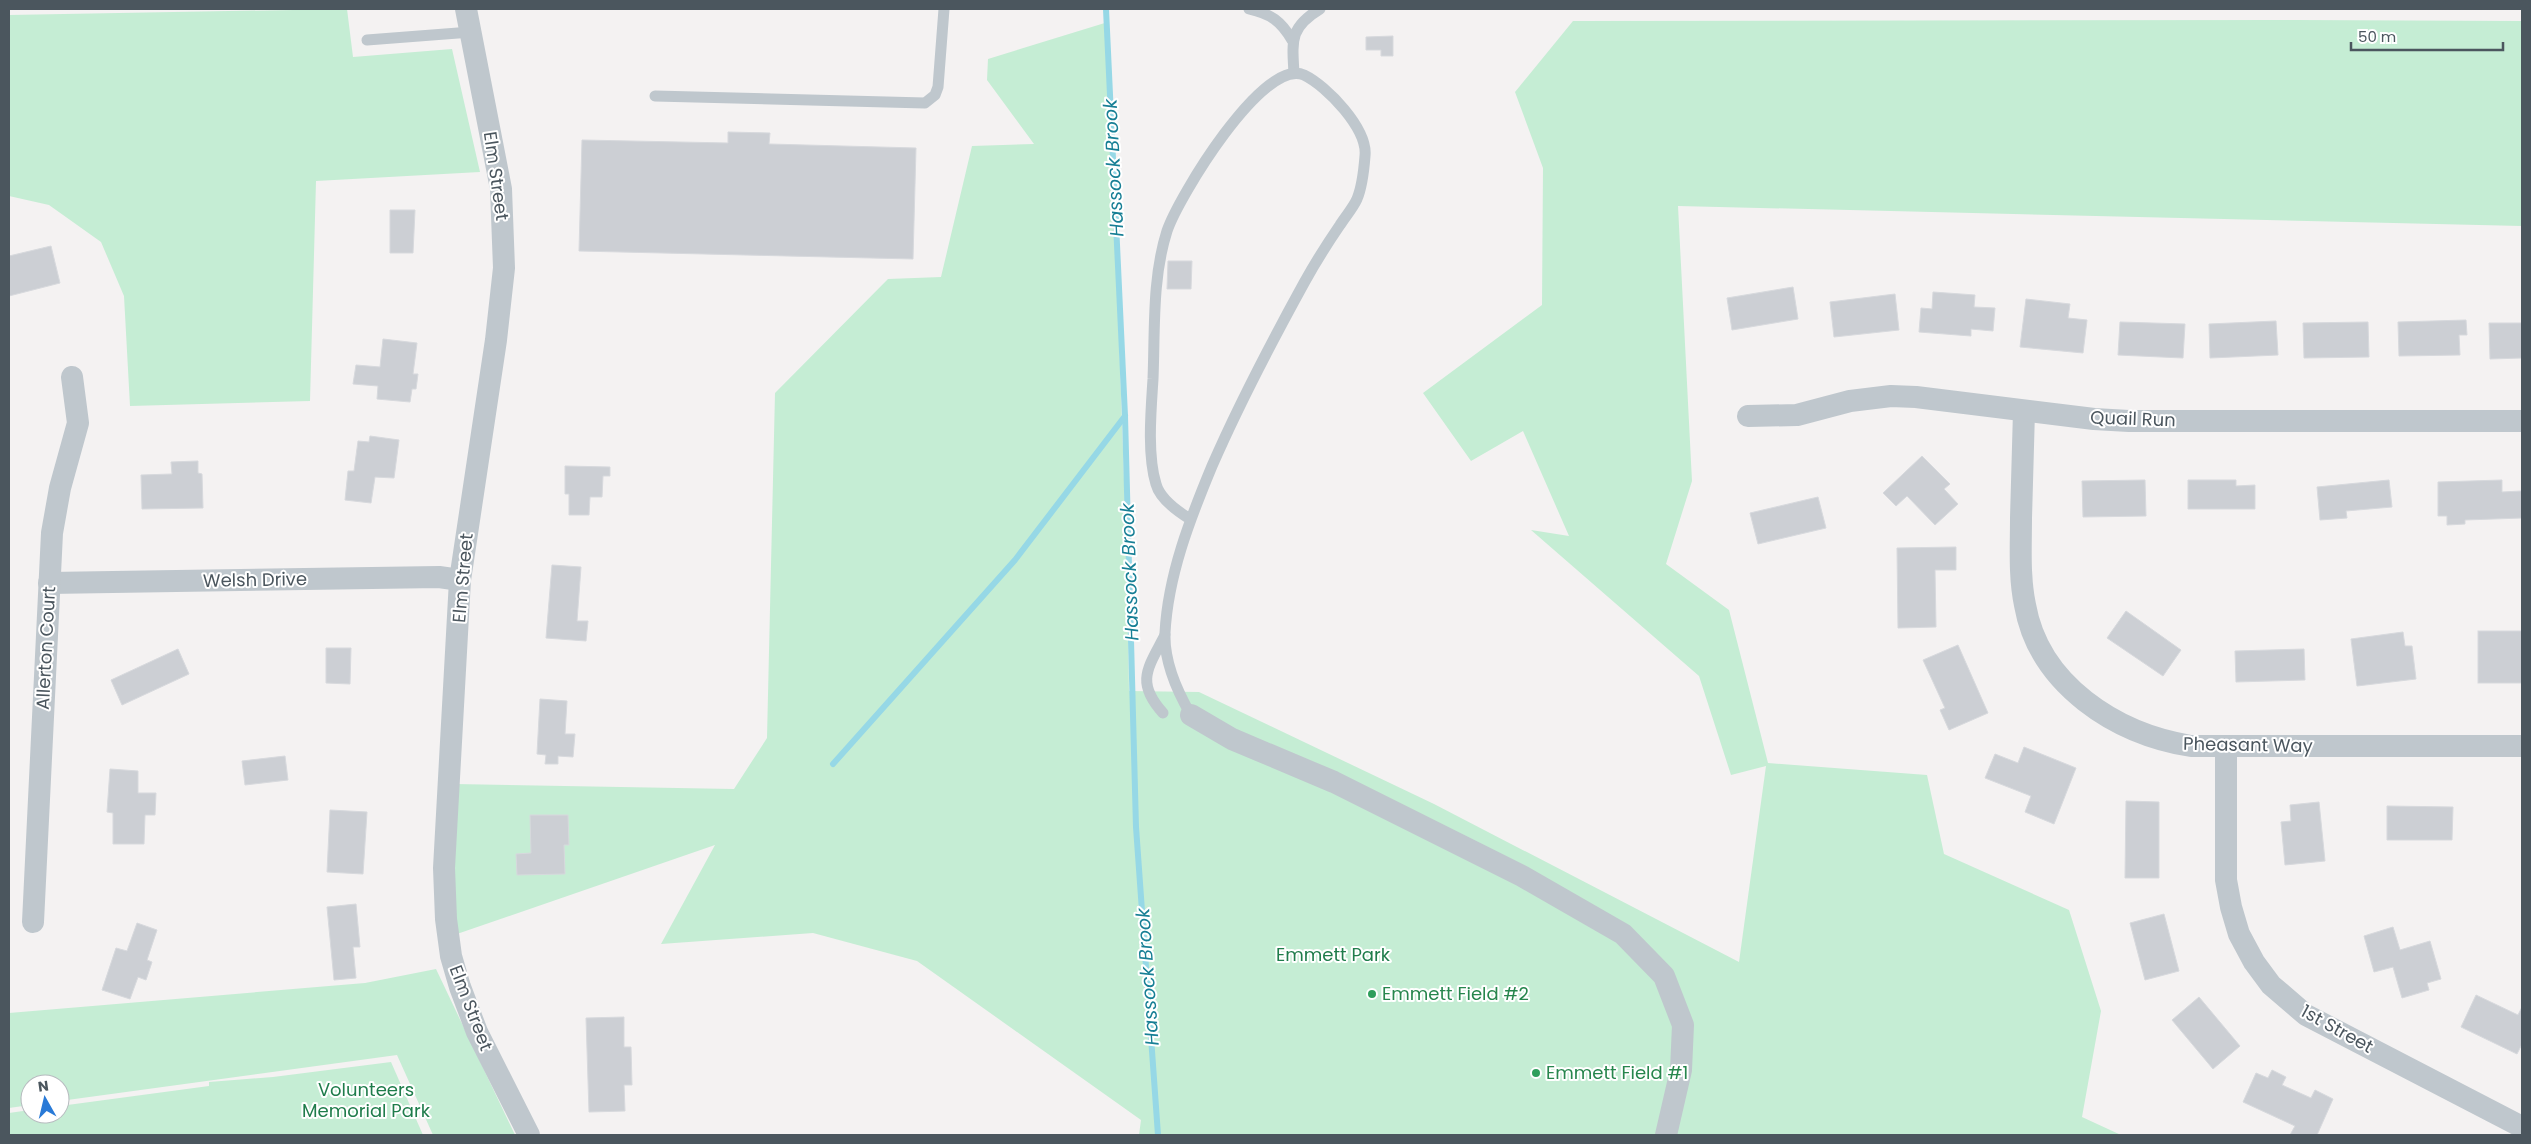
<svg xmlns="http://www.w3.org/2000/svg" width="2531" height="1144" font-family="Poppins,sans-serif">
<style>
.green{fill:#c5edd4}
.lines{fill:none;stroke-linecap:round;stroke-linejoin:round}
.stream{stroke:#96d8e6;stroke-width:6}
.building{fill:#cccfd4;stroke:#d7d9dd}
.lane{stroke:#bfc7cd;stroke-width:11}
.street{stroke:#bfc7cd;stroke-width:22}
.leisure-dot{fill:#2e9e5b;stroke:#fff;stroke-width:2}
.labels{text-anchor:middle;stroke-width:4;stroke-linejoin:round;paint-order:stroke}
.street-label{font-size:18px;fill:#4b565e;stroke:#fff}
.park-label{font-size:18px;fill:#1f7c4b;stroke:#fff}
.leisure-label{font-size:18px;fill:#27864d;stroke:#fff;text-anchor:start}
.water-label{font-size:19px;font-style:italic;fill:#177f95;stroke:#fff}
</style>
<rect width="100%" height="100%" fill="#f4f2f2"/>
<g class="green">
<polygon points="347,9 353,57 452,49 480,172 316,181 310,401 130,406 124,296 101,242 49,205 9,196 9,15"/>
<polygon points="2297,20 2522,21 2522,226 1678,206 1692,481 1666,564 1729,610 1768,763 1927,775 1944,854 2069,910 2101,1011 2082,1117 2121,1135 1139,1135 1141,1120 917,961 813,933 661,944 715,845 454,935 454,784 734,789 767,738 775,393 888,279 941,277 972,146 1034,144 987,80 988,59 1108,22 1127,565 1129,691 1199,692 1434,804 1739,962 1766,766 1731,775 1699,676 1531,530 1569,536 1523,431 1471,461 1423,393 1542,305 1543,168 1515,92 1573,21"/>
<polygon points="436,969 515,1135 433,1135 397,1055 60,1101 60,1084 30,1084 30,1105 9,1108 9,1013 365,983"/>
<polygon points="391,1062 423,1135 9,1135 9,1113 30,1110 30,1114 60,1114 60,1106 209,1086 209,1082 273,1077"/>
</g>
<g class="lines">
<g class="stream">
<polyline points="1106,9 1125,416 1136,827 1158,1135"/>
<polyline points="833,764 1015,560 1125,416"/>
</g>
</g>
<g class="building">
<polygon points="1393,36 1393,56 1381,56 1381,50 1366,50 1366,37"/>
<polygon points="728,132 770,133 769,144 916,148 913,259 579,251 582,140 728,143"/>
<polygon points="390,210 415,210 413,253 390,253"/>
<polygon points="51,246 60,283 9,296 9,256"/>
<polygon points="1168,261 1192,261 1191,289 1167,289"/>
<polygon points="1793,287 1798,319 1732,330 1727,298"/>
<polygon points="1933,292 1975,295 1974,307 1995,308 1993,331 1971,329 1971,336 1919,332 1921,308 1932,309"/>
<polygon points="1895,294 1899,330 1834,337 1830,302"/>
<polygon points="2026,299 2070,304 2068,318 2087,320 2083,353 2020,347"/>
<polygon points="2466,320 2467,335 2459,335 2460,355 2399,356 2398,322"/>
<polygon points="2276,321 2278,355 2210,358 2209,324"/>
<polygon points="2120,322 2185,324 2183,358 2118,355"/>
<polygon points="2368,322 2369,357 2304,358 2303,323"/>
<polygon points="2489,323 2522,323 2522,358 2490,359"/>
<polygon points="383,339 417,343 413,374 418,374 416,389 412,389 410,402 377,399 378,386 353,384 356,365 380,367"/>
<polygon points="370,436 399,440 394,478 375,477 371,503 345,500 348,471 354,471 358,441 369,442"/>
<polygon points="1922,456 1950,484 1944,489 1958,504 1935,525 1907,496 1896,506 1883,493"/>
<polygon points="198,461 198,473 202,474 203,508 142,509 141,475 172,474 171,462"/>
<polygon points="565,466 610,467 610,476 603,476 602,497 590,497 589,515 569,515 569,494 565,494"/>
<polygon points="2145,480 2146,516 2083,517 2082,481"/>
<polygon points="2188,480 2236,480 2236,486 2255,485 2255,509 2188,509"/>
<polygon points="2389,480 2392,507 2346,511 2347,518 2320,520 2317,487"/>
<polygon points="2502,480 2502,492 2522,491 2522,518 2465,520 2465,524 2447,525 2447,516 2438,516 2438,482"/>
<polygon points="1818,497 1826,528 1758,544 1750,513"/>
<polygon points="1956,547 1956,570 1935,570 1936,627 1898,628 1897,548"/>
<polygon points="552,565 581,567 577,621 588,621 586,641 546,638"/>
<polygon points="2126,611 2181,650 2163,676 2107,638"/>
<rect x="2478" y="631" width="44" height="52"/>
<polygon points="2403,632 2405,646 2412,646 2416,679 2357,686 2351,639"/>
<polygon points="1958,645 1988,713 1949,730 1940,710 1945,708 1923,660"/>
<polygon points="326,648 351,648 350,684 326,683"/>
<polygon points="178,649 189,674 122,705 111,680"/>
<polygon points="2304,649 2305,680 2236,682 2235,651"/>
<polygon points="540,699 567,701 565,734 575,734 573,757 558,756 558,764 545,764 546,755 537,754"/>
<polygon points="2024,747 2076,768 2054,824 2025,812 2031,796 1985,778 1995,754 2018,763"/>
<polygon points="285,756 288,780 245,785 242,761"/>
<polygon points="110,769 138,771 138,793 156,793 155,815 145,815 144,844 113,844 113,813 107,812"/>
<polygon points="2126,801 2159,802 2159,878 2125,878"/>
<polygon points="2319,802 2325,861 2285,865 2281,822 2291,821 2290,805"/>
<polygon points="2387,806 2453,807 2452,840 2387,840"/>
<polygon points="330,810 367,812 363,874 327,872"/>
<polygon points="530,815 568,815 569,845 564,845 565,874 517,875 516,854 531,853"/>
<polygon points="356,904 360,947 353,947 356,978 334,980 327,907"/>
<polygon points="2164,914 2179,971 2145,980 2130,923"/>
<polygon points="137,923 157,930 147,960 152,962 146,980 138,977 130,999 102,990 116,948 127,951"/>
<polygon points="2393,927 2400,950 2430,941 2441,979 2427,983 2429,990 2402,998 2393,967 2374,972 2364,936"/>
<polygon points="2476,995 2518,1015 2522,1007 2522,1044 2517,1054 2461,1027"/>
<polygon points="2199,997 2240,1046 2213,1069 2172,1020"/>
<polygon points="624,1017 624,1047 631,1047 632,1085 624,1085 625,1111 589,1112 586,1018"/>
<polygon points="2272,1070 2286,1077 2282,1085 2311,1098 2315,1090 2333,1099 2317,1135 2290,1135 2295,1126 2243,1102 2256,1073 2268,1078"/>
</g>
<g class="lines">
<g class="lane">
<path d="M1249 9C1271 14 1281 21 1292 40"/>
<polyline points="367,40 471,32"/>
<path d="M1294 73C1292 40 1290 27 1320 9"/>
<polyline points="655,96 925,103 935,95 938,87 944,9"/>
<path d="M1190 519C1177 511 1160 499 1156 484 1147 455 1151 410 1153 379 1155 330 1152 278 1167 231 1178 198 1263 57 1304 75 1327 86 1368 129 1365 156 1364 169 1362 187 1357 199 1353 208 1345 217 1340 225 1327 244 1315 263 1304 283 1271 343 1239 404 1212 466 1190 519 1168 575 1165 633 1164 662 1177 691 1191 715"/>
<path d="M1163 713C1135 682 1148 668 1165 635"/>
</g>
<g class="street">
<polyline points="466,9 501,189 504,268 496,340 460,580 444,868 446,919 451,956 460,987 477,1032 529,1135"/>
<path d="M2024 411C2023 447 2022 482 2021 518 2021 547 2019 576 2025 605 2039 685 2116 734 2191 746H2522"/>
<polyline points="1748,416 1797,415 1850,401 1891,396 1916,397 2094,419 2129,421 2522,421"/>
<polyline points="49,583 439,577 460,580"/>
<polyline points="1191,715 1232,739 1334,782 1522,876 1623,934 1664,976 1683,1025 1681,1070 1666,1135"/>
<polyline points="2226,746 2226,880 2231,907 2239,934 2254,962 2271,985 2306,1015 2522,1127"/>
<polyline points="33,922 52,533 60,488 78,423 72,377"/>
</g>
</g>
<g class="leisure-dot">
<circle cx="1372" cy="994" r="5"/>
<circle cx="1536" cy="1073" r="5"/>
</g>
<g class="labels">
<g class="street-label">
<text transform="translate(496 176) rotate(82)" y="6">Elm Street</text>
<text transform="translate(2133 419) rotate(2)" y="6">Quail Run</text>
<text transform="translate(463 578) rotate(-85)" y="6">Elm Street</text>
<text transform="translate(255 580) rotate(-1)" y="6">Welsh Drive</text>
<text transform="translate(46 648) rotate(-87)" y="6">Allerton Court</text>
<text transform="translate(2248 745) rotate(1)" y="6">Pheasant Way</text>
<text transform="translate(471 1008) rotate(69)" y="6">Elm Street</text>
<text transform="translate(2337 1029) rotate(29)" y="6">1st Street</text>
</g>
<g class="park-label">
<text x="1333" y="961">Emmett Park</text>
<text x="366" y="1096">Volunteers<tspan x="366" dy="21">Memorial Park</tspan></text>
</g>
<g class="leisure-label">
<text x="1382" y="1000">Emmett Field #2</text>
<text x="1546" y="1079">Emmett Field #1</text>
</g>
<g class="water-label">
<text transform="translate(1113 168) rotate(-93)" y="7">Hassock Brook</text>
<text transform="translate(1129 572) rotate(-92)" y="7">Hassock Brook</text>
<text transform="translate(1147 977) rotate(-94)" y="7">Hassock Brook</text>
</g>
</g>
<rect width="2531" height="1144" fill="none" stroke="#4b565e" stroke-width="20"/>
<g transform="translate(45 1099) rotate(352)"><circle r="24" fill="#ffffff" stroke="#b7bbbf"/>
<path d="M0-4L9 19L0 12L-9 19Z" fill="#297ad7"/>
<text y="-8" font-size="14" font-weight="bold" text-anchor="middle" fill="#4b565e">N</text>
</g>
<path d="M2351 42v8h152v-8" fill="none" stroke="#4b565e" stroke-width="2.5"/>
<text x="2358" y="42" font-size="15" fill="#4b565e" stroke="#ffffff" stroke-width="4" paint-order="stroke">50 m</text>
</svg>
